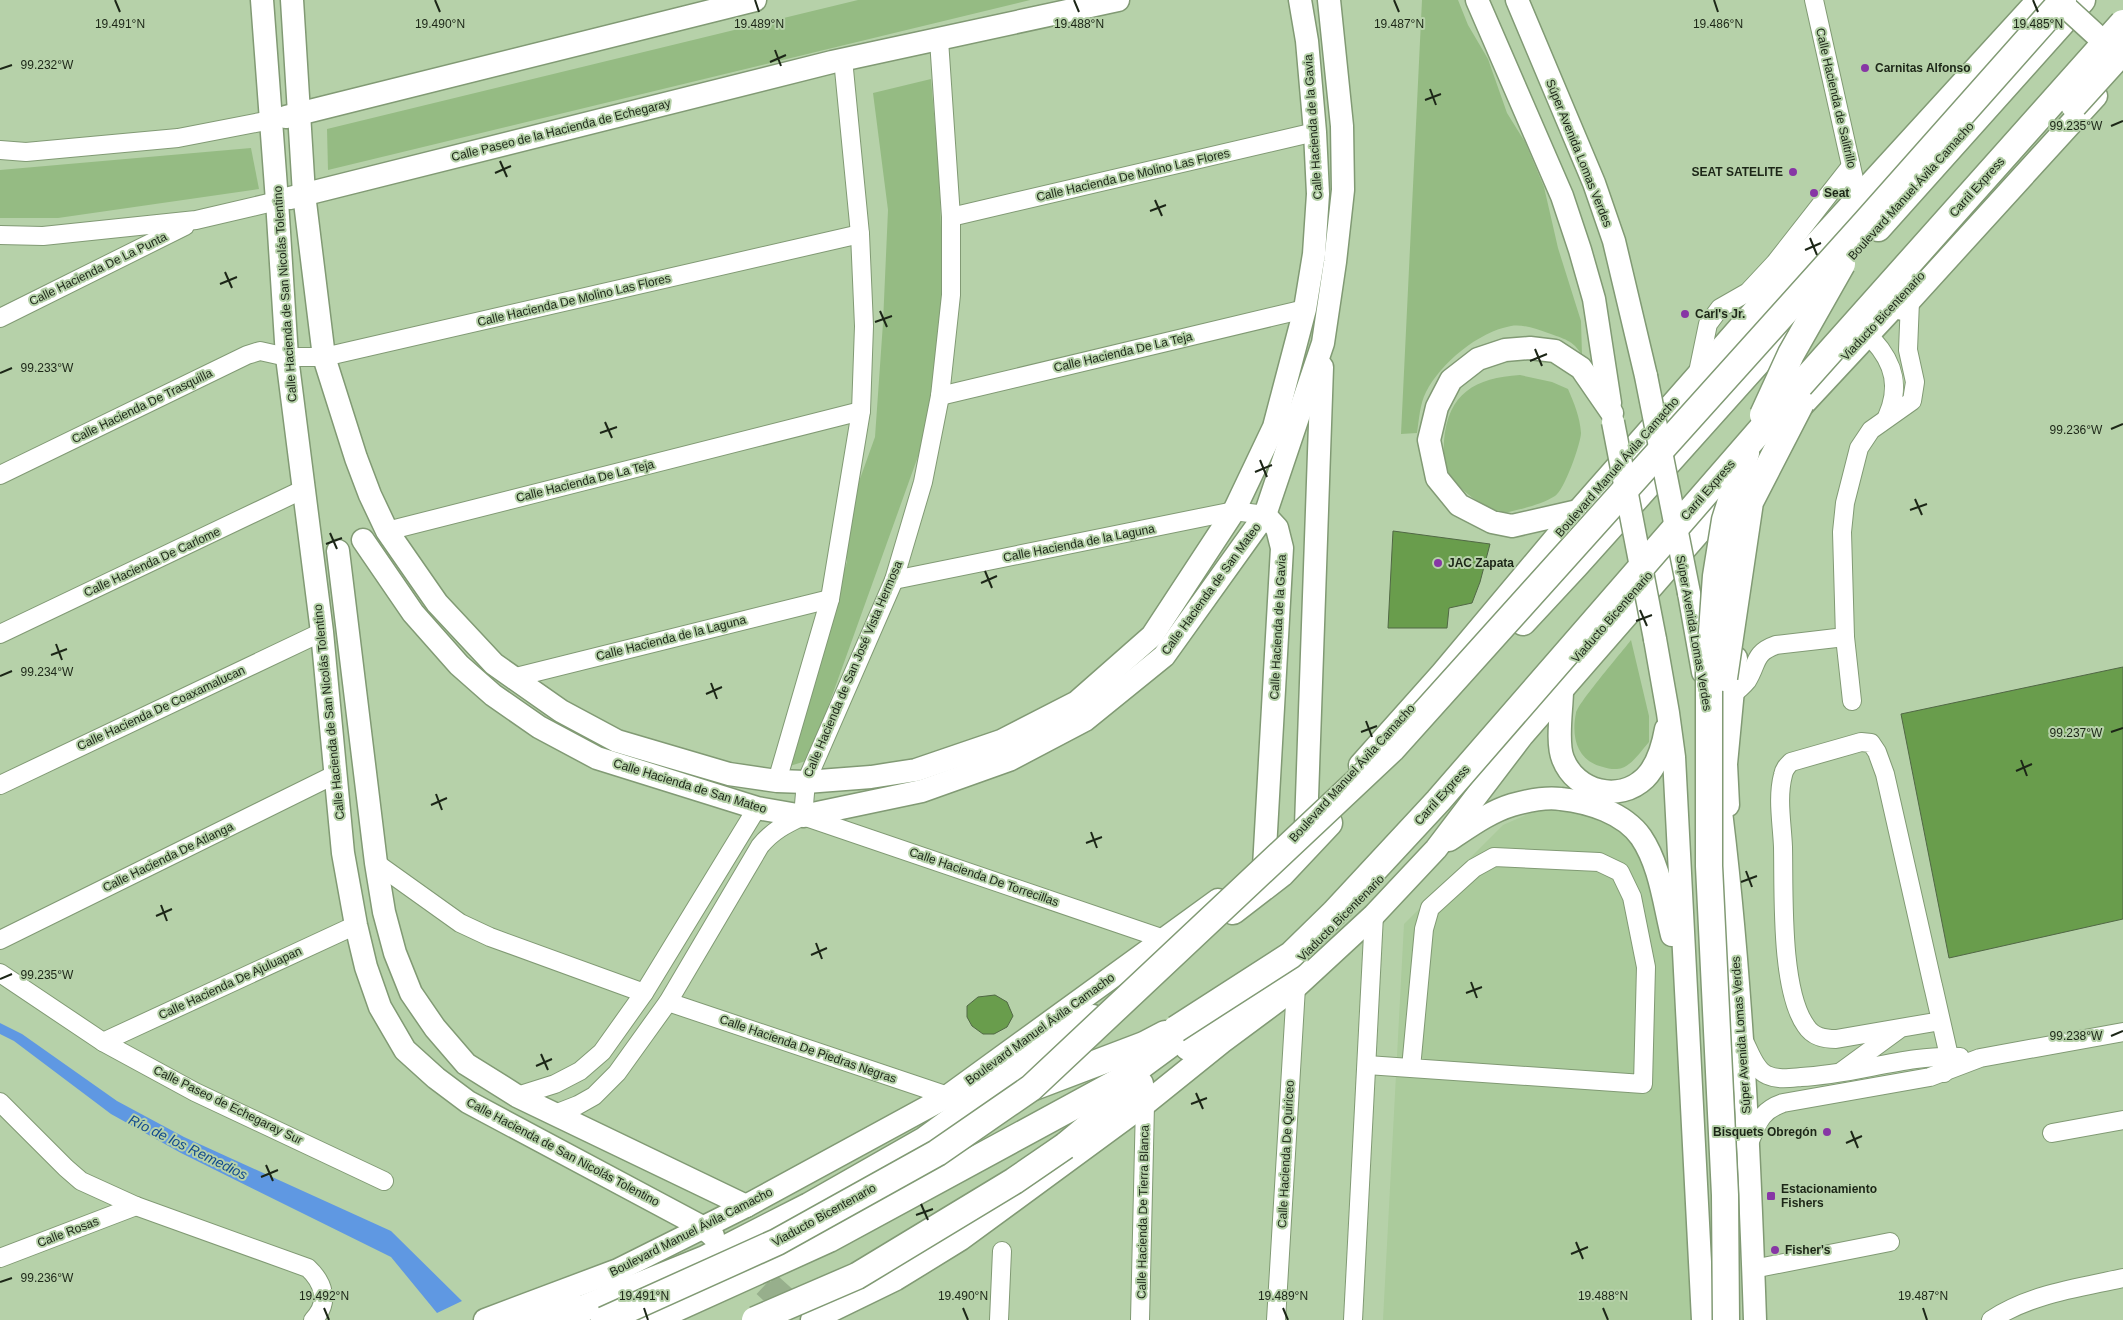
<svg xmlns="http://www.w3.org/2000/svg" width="2123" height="1320" font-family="Arial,sans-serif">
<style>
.built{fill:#abcb9c}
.green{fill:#95bb83}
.water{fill:#5f98e2}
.building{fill:#699d4c;stroke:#516845}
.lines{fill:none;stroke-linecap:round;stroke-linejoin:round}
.minor-tunnel{stroke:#97af8c;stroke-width:18;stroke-dasharray:18 9;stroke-linecap:butt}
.major-tunnel{stroke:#97af8c;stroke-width:22;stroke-dasharray:22 11;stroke-linecap:butt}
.minor-casing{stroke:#819a74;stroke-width:20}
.major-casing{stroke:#819a74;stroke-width:25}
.highway-casing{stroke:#819a74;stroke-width:29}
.minor{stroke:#fff;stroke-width:18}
.major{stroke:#fff;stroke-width:22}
.highway{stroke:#fff;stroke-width:26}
.major-bridge-casing{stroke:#819a74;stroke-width:25;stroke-linecap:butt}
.highway-bridge-casing{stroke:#819a74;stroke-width:29;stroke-linecap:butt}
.major-bridge{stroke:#fff;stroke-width:22}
.highway-bridge{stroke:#fff;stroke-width:26}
.ticks{fill:none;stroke:#1c2617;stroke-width:2}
.poi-dot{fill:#8736a5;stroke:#b6d1a9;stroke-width:2}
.labels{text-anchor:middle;stroke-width:4;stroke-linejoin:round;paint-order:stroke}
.poi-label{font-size:12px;font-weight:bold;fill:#1c2617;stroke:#b6d1a9;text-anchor:start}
.street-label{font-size:12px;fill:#1c2617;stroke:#b6d1a9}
.water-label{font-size:14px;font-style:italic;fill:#114a8d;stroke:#b6d1a9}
.ticks-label{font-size:12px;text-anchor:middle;fill:#1c2617;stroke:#b6d1a9;stroke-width:4;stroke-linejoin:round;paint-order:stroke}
</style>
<rect width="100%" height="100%" fill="#b6d1a9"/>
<polygon class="built" points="1544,807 1591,814 1639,838 1668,918 1688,1057 1695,1320 1383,1320 1404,924 1503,825"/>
<g class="green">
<polygon points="858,0 1030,0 328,170 327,129"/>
<path d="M1422 0H1458L1468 25 1488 59 1507 113 1525 142 1544 187 1558 248 1581 321 1582 355C1573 340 1564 339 1548 333 1537 329 1523 324 1511 326 1478 332 1441 363 1426 392 1420 403 1419 420 1417 433L1401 434Z"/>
<polygon points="931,79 939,172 943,284 930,423 809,760 777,770 847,562 842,529 875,437 883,323 888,210 873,93"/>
<polygon points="251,148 259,189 58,218 0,218 0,170"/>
<path d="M1520 375 1552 382 1568 389C1574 403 1580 417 1581 433 1581 443 1564 491 1555 496 1539 506 1519 509 1501 514 1483 505 1467 496 1454 481 1445 470 1443 456 1444 441 1448 393 1475 378 1520 375Z"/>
<path d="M1631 640 1649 716V742C1641 751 1633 764 1622 768 1617 770 1608 769 1603 767 1577 761 1571 737 1576 713 1578 703 1622 652 1631 640Z"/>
</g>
<polygon class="water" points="0,1023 22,1034 117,1101 184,1137 391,1231 462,1301 437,1313 391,1257 181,1153 111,1114 14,1041 0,1034"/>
<g class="building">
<polygon points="1393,531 1490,544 1480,582 1472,603 1449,608 1447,628 1388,628"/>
<polygon points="2123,667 2123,919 1949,958 1901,714"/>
<polygon points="995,995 1007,1002 1013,1016 1007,1027 994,1034 983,1034 972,1026 967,1017 967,1006 978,997"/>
</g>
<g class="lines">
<polyline class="minor-tunnel" points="743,1269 788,1311"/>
<polyline class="major-tunnel" points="745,1261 796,1307"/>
<g class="minor-casing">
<g id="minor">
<polyline points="1814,0 1858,197"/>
<polyline points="0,150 26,152 178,138 271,120"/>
<polyline points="951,217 1315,132"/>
<polyline points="0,235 43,236 196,220 277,201"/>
<polyline points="0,318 185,226"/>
<path d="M1873 340C1895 364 1900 388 1887 417"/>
<polyline points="1697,377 1708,324 1720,308 1748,292 1775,263 1851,166"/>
<polyline points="940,396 1305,309"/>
<polyline points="0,475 247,355 260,351 287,357 324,357 860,234"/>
<polyline points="387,531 861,411"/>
<polyline points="894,580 1234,511 1265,515"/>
<polyline points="0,634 304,489"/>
<polyline points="512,678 830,599"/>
<path d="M1732 695C1737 691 1743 686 1747 681 1758 664 1753 653 1776 645L1845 637"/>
<polyline points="1852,701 1845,637 1842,532 1845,503 1859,448 1871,430 1912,401 1915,382 1908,350 1910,301"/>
<polyline points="777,781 830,599 861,411 864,326 860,234 843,59"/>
<polyline points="0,785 322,632"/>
<polyline points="803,816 806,782 894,580 923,482 940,396 951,295 951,217 939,40"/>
<polyline points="803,816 1164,939"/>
<polyline points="376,863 460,923 490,937 644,993"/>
<polyline points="0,940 336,774"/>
<polyline points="0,973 103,1042 195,1092 384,1181"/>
<polyline points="668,1002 948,1096"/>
<path d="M1941 1021 1836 1039C1824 1039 1813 1037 1806 1026 1780 990 1784 892 1783 847 1782 823 1777 798 1783 775 1784 769 1787 766 1791 762L1861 742 1871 743 1877 752 1885 774 1933 986 1934 990 1949 1056 1944 1073"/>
<path d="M1744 1041C1750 1052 1755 1070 1767 1075 1778 1080 1790 1078 1801 1077 1854 1075 1907 1054 1960 1057"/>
<polyline points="103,1042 356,925"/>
<path d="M1367 1065C1459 1071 1551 1077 1643 1084L1646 967 1632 897 1620 872 1599 862 1494 857 1474 868 1430 908 1424 929 1411 1068"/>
<polyline points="1842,1071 1898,1030"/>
<polyline points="517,1096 555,1084 580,1071 602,1052 644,993 757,808"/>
<path d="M0 1102 66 1168 81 1181 136 1206 308 1268C324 1283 330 1303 313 1320"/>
<path d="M555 1114 578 1105 594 1096 617 1073 668 1002 760 846C772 831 786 824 803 816"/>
<polyline points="2052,1133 2123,1120"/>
<path d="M1749 1143C1758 1123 1760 1111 1783 1103L1930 1077 1980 1058 2123 1032"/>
<polyline points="0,1258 136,1206"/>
<polyline points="1753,1269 1890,1242"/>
<polyline points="999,1320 1002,1251"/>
<polyline points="1140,1320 1145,1104"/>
<polyline points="1276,1320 1296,987"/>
<polyline points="1353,1320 1374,915"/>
<path d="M1991 1320C2030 1294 2078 1288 2123 1278"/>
</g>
</g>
<g class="major-casing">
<g id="major">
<polyline points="262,0 277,201 287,357 322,632 343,853 356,925 366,967 380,1007 405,1050 436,1078 468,1102 704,1228 713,1236"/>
<polyline points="292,0 304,194 324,357 356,458 370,495 387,531 437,603 494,664 561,711 617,741 729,774 777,781 806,782 871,777 916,770 1001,741 1077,702 1152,636 1234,511 1274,427 1305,309 1314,254 1318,194 1315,132 1307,41 1300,0"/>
<polyline points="1477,0 1562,196 1580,250 1594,299 1610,403"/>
<polyline points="1517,0 1594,183 1614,241 1646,376"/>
<polyline points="286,117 755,0"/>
<polyline points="290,198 832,62 1118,0"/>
<polyline points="1902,309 2096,96"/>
<polyline points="1578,511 1512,526 1492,522 1459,505 1437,478 1429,440 1437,407 1451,380 1478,359 1505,350 1530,348 1555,351 1581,368 1612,413"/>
<polyline points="363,540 413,613 459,665 493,695 539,727 597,758 757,808 803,816 922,791 1009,760 1085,720 1164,656 1265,515 1323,343 1335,262 1343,190 1342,126 1329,0"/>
<polyline points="338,551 376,863 384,912 395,953 411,993 435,1028 466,1064 517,1096 746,1206"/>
<polyline points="1689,593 1703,672"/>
<polyline points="1655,639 1668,713 1674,757 1703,1320"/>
<path d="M1562 690C1562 709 1556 742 1563 759 1576 792 1619 803 1645 778 1658 765 1663 746 1666 729"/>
<polyline points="1360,765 1442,673 1578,511 1753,312 2038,0"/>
<path d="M1718 788C1741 964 1749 1142 1755 1320"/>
<polyline points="1728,805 1726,764 1736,658"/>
<polyline points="1306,826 1322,367"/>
<path d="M1449 840C1469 827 1489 812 1512 805 1526 801 1547 797 1561 799 1589 802 1624 813 1641 837 1660 865 1664 903 1672 935"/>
<polyline points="1264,867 1282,548 1277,528 1265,515"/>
<polyline points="485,1320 618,1270 746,1206 948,1096 1218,900"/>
<polyline points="812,1320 896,1279 961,1239 1145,1104 1222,1042 1296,987 1374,915 1436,849 1522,736 1732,495"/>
</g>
</g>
<g class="highway-casing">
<g id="highway">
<polyline points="1878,228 2082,0"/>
<polyline points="1786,420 1910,287"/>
<polyline points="1523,622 1576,565 1818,295"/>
<polyline points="1233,911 1281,874 1329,823"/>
<polyline points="1188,1047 1235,1014 1295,963"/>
<polyline points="1031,1088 1144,1045 1165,1034"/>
<polyline points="1065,1146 1140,1084"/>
<polyline points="525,1320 571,1305"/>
<polyline points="555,1320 705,1259 809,1206 925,1140 1093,1018"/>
<polyline points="650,1320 829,1239 1120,1081 1173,1042 1201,1018"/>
</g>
</g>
<use href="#minor" class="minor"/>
<use href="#major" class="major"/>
<use href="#highway" class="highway"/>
<g class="major-bridge-casing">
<g id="major-bridge">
<polyline points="2058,0 2118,55"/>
<polyline points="1646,376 1689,593"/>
<polyline points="1613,422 1655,639"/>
</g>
</g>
<g class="highway-bridge-casing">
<g id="highway-bridge">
<polyline points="2074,105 2123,51"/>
<polyline points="1763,415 1791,354 1842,264"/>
<polyline points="1724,678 1750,502 1801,403"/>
<polyline points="1176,1029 1291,955 1334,913 1438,801 1778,410 2123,23"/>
<polyline points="604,1320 777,1242 937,1153 1031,1088 1392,749 1866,222 2063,0"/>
<polyline points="755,1320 857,1276 1014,1181 1065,1146"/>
<polyline points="1726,1320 1725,1195 1709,866 1709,673 1716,576 1725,520 1746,453"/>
</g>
</g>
<use href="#major-bridge" class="major-bridge"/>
<use href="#highway-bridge" class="highway-bridge"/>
</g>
<path class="ticks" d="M115 0 120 12M435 0 440 12M755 0 759 12M1074 0 1079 12M1394 0 1399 12M1714 0 1718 12M2033 0 2038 12M775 50 781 66M770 62 786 55M0 69 12 65M1430 89 1436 105M1425 100 1441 94M2111 126 2123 121M500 161 507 177M495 173 511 166M1155 200 1162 216M1150 211 1166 205M1810 238 1817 255M1805 250 1821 243M225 272 232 288M220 284 237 277M880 311 887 327M875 322 892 316M1535 349 1542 366M1530 361 1547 354M0 373 12 368M605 422 612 438M2111 429 2123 424M600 433 617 427M1260 460 1267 477M1255 472 1272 465M1915 499 1922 515M1910 510 1927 504M330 533 337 549M326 544 342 538M985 571 992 588M981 583 997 576M1640 610 1647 626M1636 621 1652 615M56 644 62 660M51 655 67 649M0 676 12 671M711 683 717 699M706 694 722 687M1366 721 1372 737M1361 732 1377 726M2111 732 2123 728M2021 760 2027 776M2016 771 2032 764M436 794 442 810M431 805 447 798M1091 832 1097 848M1086 843 1102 837M1746 871 1752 887M1741 882 1757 876M161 905 167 921M156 916 172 909M816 943 822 959M811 955 827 948M0 979 12 974M1471 982 1477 998M1466 993 1482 987M2111 1036 2123 1031M541 1054 548 1070M536 1066 552 1059M1196 1093 1203 1109M1191 1104 1207 1098M1851 1131 1858 1148M1846 1143 1862 1136M266 1165 273 1181M261 1177 278 1170M921 1204 928 1220M916 1215 933 1209M1576 1242 1583 1259M1571 1254 1588 1247M0 1282 12 1278M324 1308 329 1320M644 1308 648 1320M963 1308 968 1320M1283 1308 1288 1320M1603 1308 1608 1320M1923 1308 1927 1320"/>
<g class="poi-dot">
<circle cx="1865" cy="68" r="5"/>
<circle cx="1793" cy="172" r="5"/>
<circle cx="1814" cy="193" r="5"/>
<circle cx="1685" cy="314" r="5"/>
<circle cx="1438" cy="563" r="5"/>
<circle cx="1827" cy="1132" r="5"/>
<rect x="1766" y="1191" width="10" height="10" rx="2.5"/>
<circle cx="1775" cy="1250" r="5"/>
</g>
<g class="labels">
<g class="poi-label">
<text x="1875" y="72">Carnitas Alfonso</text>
<text x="1783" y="176" text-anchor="end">SEAT SATELITE</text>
<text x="1824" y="197">Seat</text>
<text x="1695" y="318">Carl's Jr.</text>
<text x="1448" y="567">JAC Zapata</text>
<text x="1817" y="1136" text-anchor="end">Bisquets Obregón</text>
<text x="1781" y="1193">Estacionamiento<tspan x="1781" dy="14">Fishers</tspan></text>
<text x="1785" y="1254">Fisher's</text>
</g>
<g class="street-label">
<text transform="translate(1836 98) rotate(77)" y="4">Calle Hacienda de Salitrillo</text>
<text transform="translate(1313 127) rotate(-94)" y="4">Calle Hacienda de la Gavia</text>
<text transform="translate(561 130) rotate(-14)" y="4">Calle Paseo de la Hacienda de Echegaray</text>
<text transform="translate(1579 153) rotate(68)" y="4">Súper Avenida Lomas Verdes</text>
<text transform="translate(1133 175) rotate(-13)" y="4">Calle Hacienda De Molino Las Flores</text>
<text transform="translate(1977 187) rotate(-48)" y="4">Carril Express</text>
<text transform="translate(1911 191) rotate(-48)" y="4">Boulevard Manuel Ávila Camacho</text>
<text transform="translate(98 269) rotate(-26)" y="4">Calle Hacienda De La Punta</text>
<text transform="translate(285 294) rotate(-94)" y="4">Calle Hacienda de San Nicolás Tolentino</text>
<text transform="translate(574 300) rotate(-13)" y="4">Calle Hacienda De Molino Las Flores</text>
<text transform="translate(1883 316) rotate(-47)" y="4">Viaducto Bicentenario</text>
<text transform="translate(1123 352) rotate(-13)" y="4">Calle Hacienda De La Teja</text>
<text transform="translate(142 406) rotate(-26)" y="4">Calle Hacienda De Trasquilla</text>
<text transform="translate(1617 467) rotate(-49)" y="4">Boulevard Manuel Ávila Camacho</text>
<text transform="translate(585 481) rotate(-14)" y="4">Calle Hacienda De La Teja</text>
<text transform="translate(1708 490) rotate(-49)" y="4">Carril Express</text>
<text transform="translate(1079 543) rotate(-11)" y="4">Calle Hacienda de la Laguna</text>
<text transform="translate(152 562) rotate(-25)" y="4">Calle Hacienda De Carlome</text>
<text transform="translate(1211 589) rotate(-54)" y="4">Calle Hacienda de San Mateo</text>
<text transform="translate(1612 617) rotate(-49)" y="4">Viaducto Bicentenario</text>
<text transform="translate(1278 627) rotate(-87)" y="4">Calle Hacienda de la Gavia</text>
<text transform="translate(1694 633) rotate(80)" y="4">Súper Avenida Lomas Verdes</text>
<text transform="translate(671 638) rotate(-14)" y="4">Calle Hacienda de la Laguna</text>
<text transform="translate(853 669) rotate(-67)" y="4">Calle Hacienda de San José Vista Hermosa</text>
<text transform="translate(161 708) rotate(-25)" y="4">Calle Hacienda De Coaxamalucan</text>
<text transform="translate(329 712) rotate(-96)" y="4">Calle Hacienda de San Nicolás Tolentino</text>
<text transform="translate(1352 773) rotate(-48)" y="4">Boulevard Manuel Ávila Camacho</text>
<text transform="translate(690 786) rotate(17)" y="4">Calle Hacienda de San Mateo</text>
<text transform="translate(1442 795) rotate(-48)" y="4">Carril Express</text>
<text transform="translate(168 857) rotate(-26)" y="4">Calle Hacienda De Atlanga</text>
<text transform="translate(984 877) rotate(19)" y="4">Calle Hacienda De Torrecillas</text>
<text transform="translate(1341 918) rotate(-45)" y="4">Viaducto Bicentenario</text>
<text transform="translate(230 983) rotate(-25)" y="4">Calle Hacienda De Ajuluapan</text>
<text transform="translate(1040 1029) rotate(-36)" y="4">Boulevard Manuel Ávila Camacho</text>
<text transform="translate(1741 1035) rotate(-94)" y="4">Súper Avenida Lomas Verdes</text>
<text transform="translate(808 1049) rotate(19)" y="4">Calle Hacienda De Piedras Negras</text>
<text transform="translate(228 1105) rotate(26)" y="4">Calle Paseo de Echegaray Sur</text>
<text transform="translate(563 1152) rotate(28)" y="4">Calle Hacienda de San Nicolás Tolentino</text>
<text transform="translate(1286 1154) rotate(-87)" y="4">Calle Hacienda De Quiriceo</text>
<text transform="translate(1143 1212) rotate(-89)" y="4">Calle Hacienda De Tierra Blanca</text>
<text transform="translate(824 1215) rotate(-29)" y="4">Viaducto Bicentenario</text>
<text transform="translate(68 1232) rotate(-21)" y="4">Calle Rosas</text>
<text transform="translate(691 1232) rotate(-27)" y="4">Boulevard Manuel Ávila Camacho</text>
</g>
<g class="water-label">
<text transform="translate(188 1147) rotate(26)" y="5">Río de los Remedios</text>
</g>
</g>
<g class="ticks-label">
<text x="120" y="28">19.491°N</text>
<text x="440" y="28">19.490°N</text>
<text x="759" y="28">19.489°N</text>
<text x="1079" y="28">19.488°N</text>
<text x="1399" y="28">19.487°N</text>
<text x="1718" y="28">19.486°N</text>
<text x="2038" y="28">19.485°N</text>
<text x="47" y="69">99.232°W</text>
<text x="2076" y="130">99.235°W</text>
<text x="47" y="372">99.233°W</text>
<text x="2076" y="434">99.236°W</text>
<text x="47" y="676">99.234°W</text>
<text x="2076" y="737">99.237°W</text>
<text x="47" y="979">99.235°W</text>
<text x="2076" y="1040">99.238°W</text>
<text x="47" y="1282">99.236°W</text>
<text x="324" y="1300">19.492°N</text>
<text x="644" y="1300">19.491°N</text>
<text x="963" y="1300">19.490°N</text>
<text x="1283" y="1300">19.489°N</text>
<text x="1603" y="1300">19.488°N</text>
<text x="1923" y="1300">19.487°N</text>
</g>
</svg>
